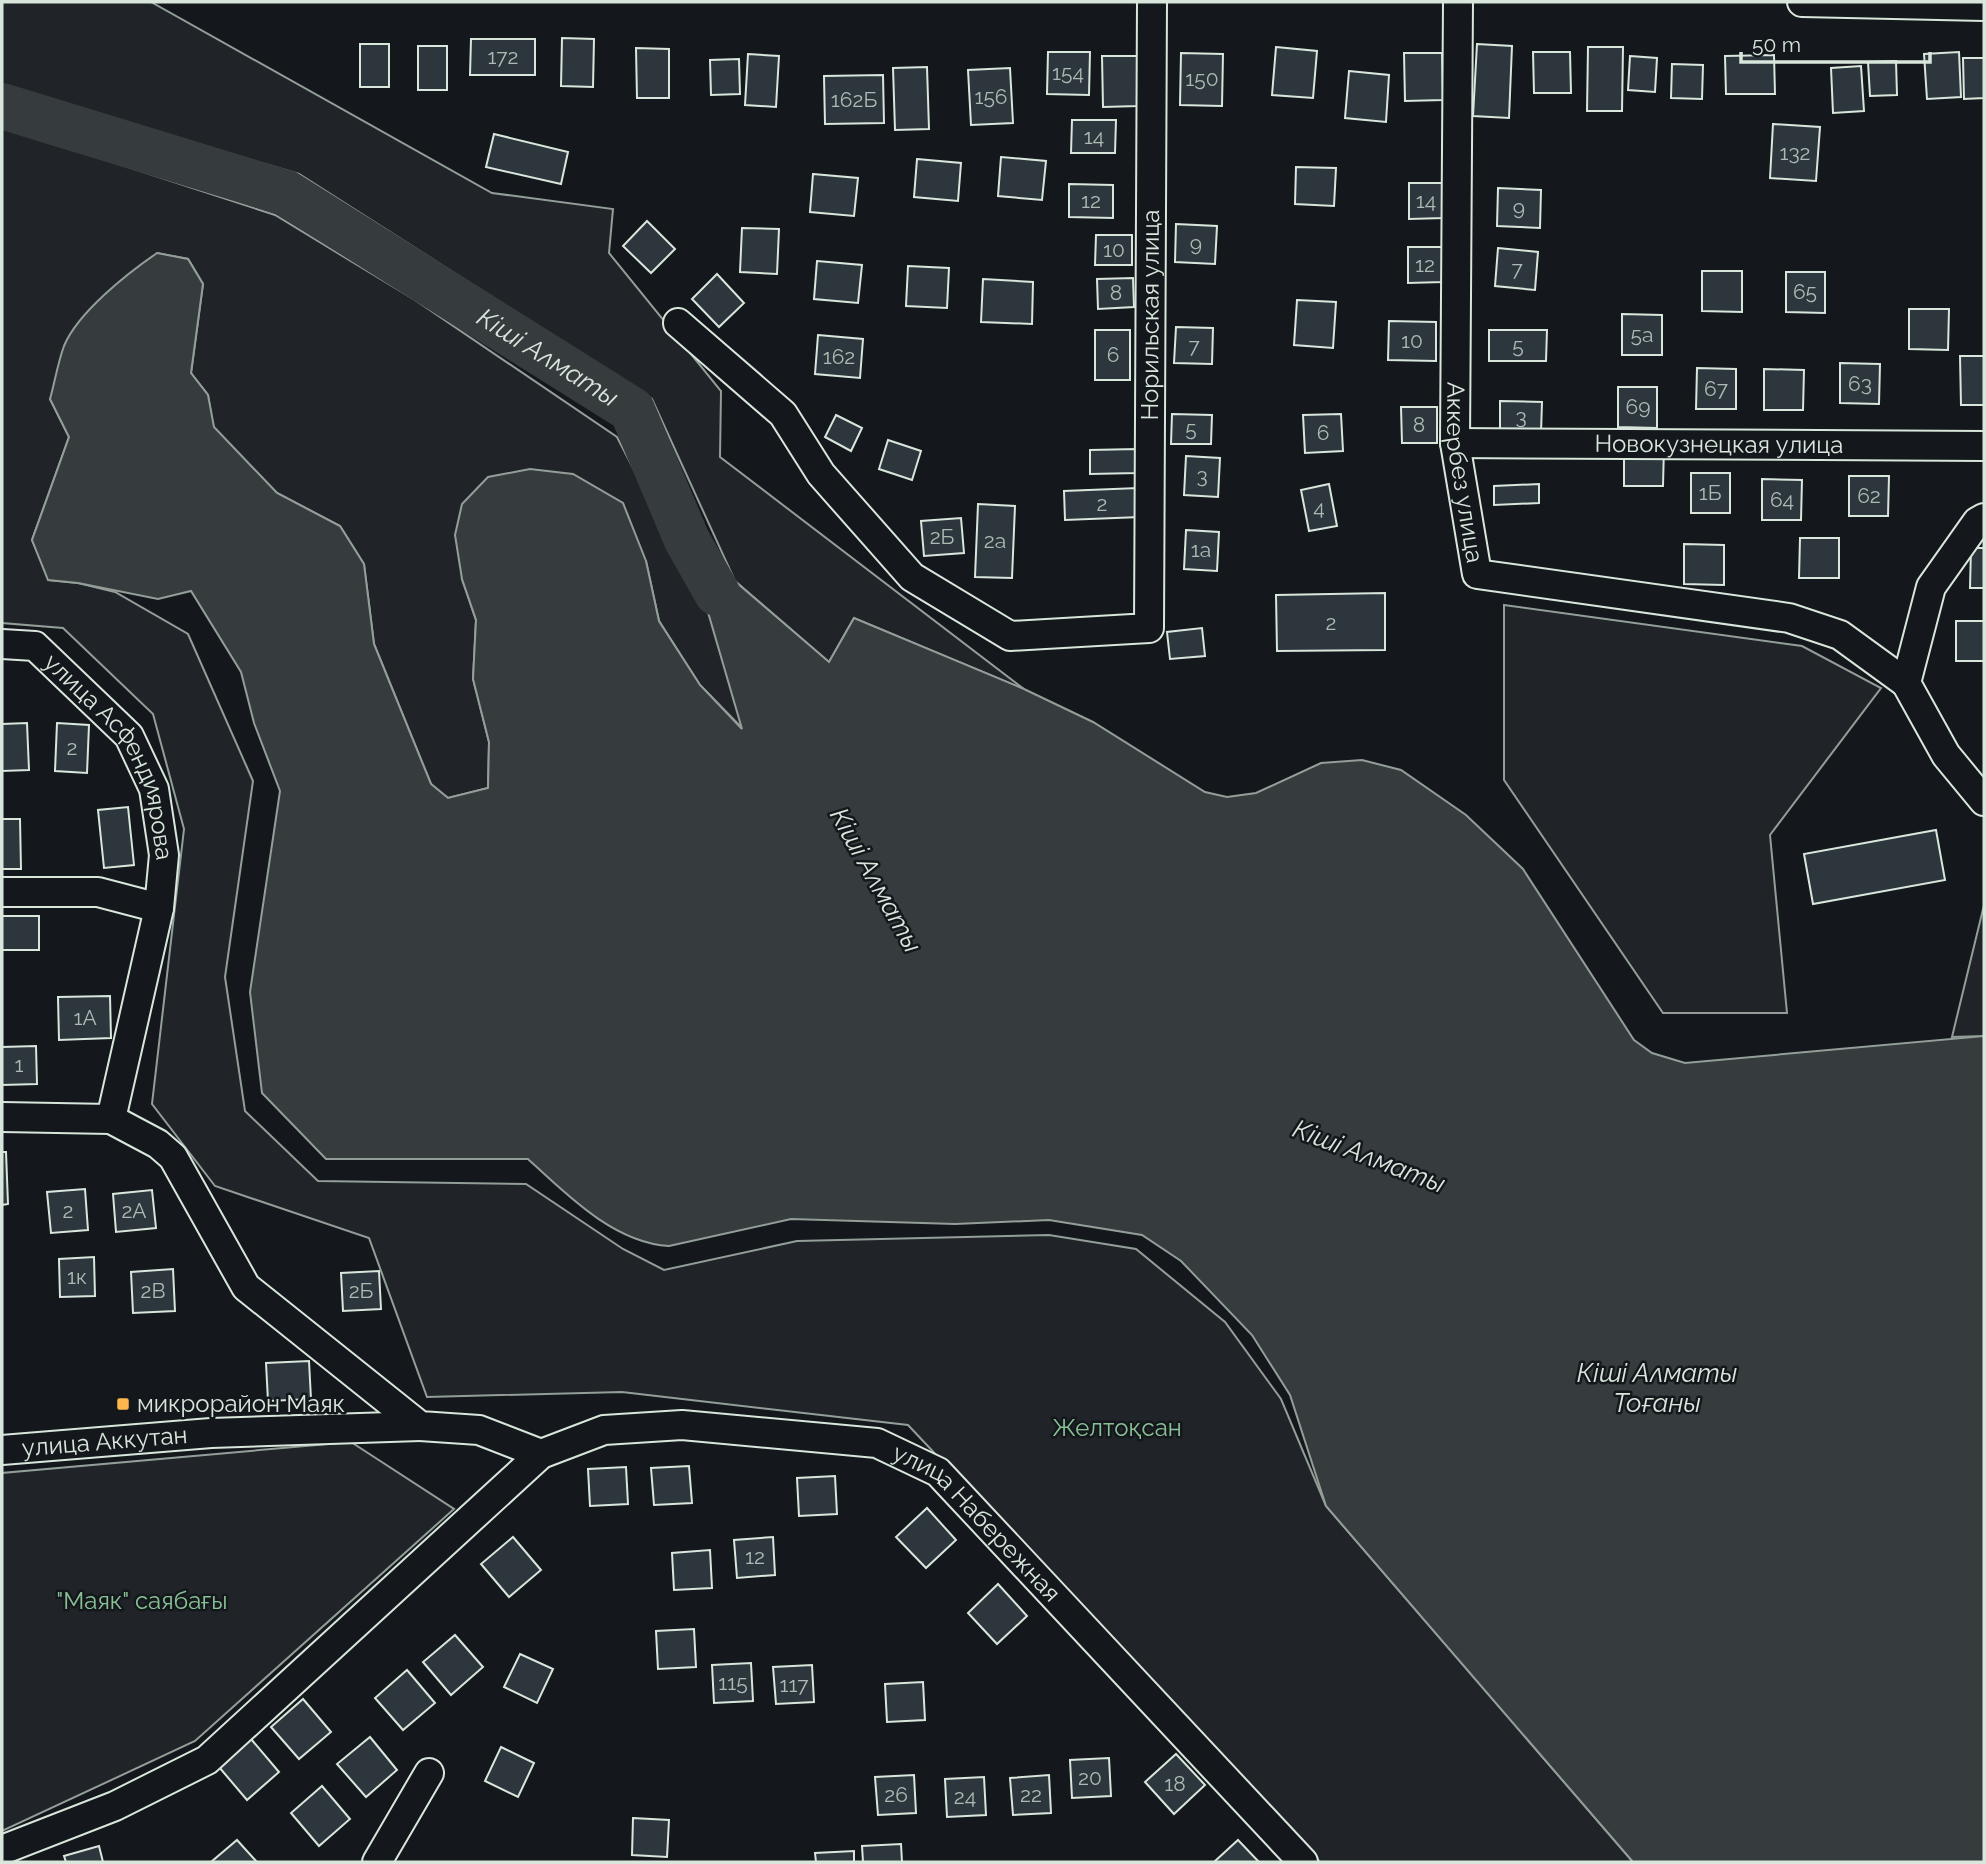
<svg xmlns="http://www.w3.org/2000/svg" width="1986" height="1864" font-family="Raleway,sans-serif">
<style>
.green{fill:#202428;stroke:#939e99;stroke-width:2}
.water{fill:#363b3e;stroke:#939e99;stroke-width:2}
.lines{fill:none;stroke-linecap:round;stroke-linejoin:round}
.river{stroke:#363b3e;stroke-width:46}
.building{fill:#2c363c;stroke:#d8e6dc;stroke-width:2}
.minor-casing{stroke:#d8e6dc;stroke-width:32}
.minor{stroke:#14181c;stroke-width:28}
.poi-dot{fill:#ffb74d;stroke:#14181c;stroke-width:2.5}
.labels{text-anchor:middle;stroke-width:5;stroke-linejoin:round;paint-order:stroke}
.number-label{font-size:21px;fill:#adbab4}
.street-label{font-size:24px;fill:#d8e6dc;stroke:#14181c}
.poi-label{font-size:24px;fill:#d8e6dc;stroke:#14181c;text-anchor:start}
.park-label{font-size:24px;fill:#8ac095;stroke:#14181c}
.water-label{font-size:26px;font-style:italic;fill:#d8e6dc;stroke:#14181c}
</style>
<rect width="100%" height="100%" fill="#14181c"/>
<g class="green">
<polygon points="2,2 151,2 492,193 613,209 609,253 721,391 720,457 1024,689 854,618 829,662 735,581 652,399 299,174 2,87"/>
<polygon points="2,126 275,215 415,300 617,437 710,617 744,730 700,685 659,621 646,561 462,579 476,620 473,679 489,742 488,788 448,798 431,784 374,644 364,564 340,526 277,493 213,427 208,395 191,373 203,284 188,259 157,253 50,399 69,437 32,540 49,580 78,583 115,592 188,634 253,781 225,977 245,1111 318,1181 526,1184 623,1249 664,1270 797,1241 1049,1235 1136,1249 1225,1322 1281,1399 1326,1506 1633,1862 1320,1862 908,1425 622,1392 427,1397 369,1238 215,1186 152,1104 184,829 153,714 63,628 2,623"/>
<polygon points="1504,605 1802,646 1881,688 1770,835 1787,1013 1663,1013 1504,780"/>
<polygon points="1984,905 1984,1036 1952,1037"/>
<polygon points="351,1442 454,1509 195,1741 2,1831 2,1473"/>
</g>
<path class="water" d="M157 253 188 259 203 284 191 373 208 395 214 427 277 493 340 526 364 564 374 644 431 784 448 798 488 788 489 742 473 679 476 620 462 579 455 535 462 504 488 477 530 469 573 474 623 503 646 561 659 621 700 685 742 729 687 540 829 662 854 618 1024 689 1093 722 1205 792 1227 797 1256 793 1321 763 1362 760 1401 770 1466 815 1523 869 1634 1040 1652 1053 1685 1063 1984 1036V1862H1633L1326 1506 1290 1395 1252 1335 1181 1261 1142 1235 1049 1220 955 1224 791 1219 669 1246C614 1243 566 1194 528 1159H326L262 1093 250 992 280 791 254 723 241 672 191 591 158 599 78 583 48 580 32 540 69 437 50 399C55 381 58 362 64 346 78 312 128 273 157 253Z"/>
<g class="lines">
<path class="river" id="s1" d="M2 106 286 193 632 410 687 540 717 593"/>
</g>
<g class="building">
<polygon points="562,38 594,39 593,87 561,86"/>
<polygon points="471,39 535,39 535,75 470,75"/>
<rect x="360" y="44" width="29" height="43"/>
<polygon points="1477,44 1512,46 1509,118 1473,116"/>
<rect x="418" y="46" width="29" height="44"/>
<polygon points="1276,47 1317,51 1313,98 1272,95"/>
<polygon points="1588,47 1623,47 1622,111 1587,111"/>
<polygon points="636,48 669,49 669,98 637,98"/>
<polygon points="1048,52 1090,52 1089,95 1047,94"/>
<polygon points="1533,52 1570,52 1571,93 1534,93"/>
<polygon points="1959,52 1961,97 1927,99 1924,54"/>
<polygon points="1181,53 1223,54 1222,106 1180,105"/>
<polygon points="1404,53 1442,53 1443,100 1405,101"/>
<polygon points="748,54 779,56 776,107 745,105"/>
<polygon points="1774,55 1775,94 1726,94 1725,56"/>
<polygon points="1102,56 1137,56 1138,106 1103,107"/>
<polygon points="1630,56 1657,58 1655,92 1628,90"/>
<polygon points="1963,58 1984,58 1984,98 1964,99"/>
<polygon points="739,59 740,94 711,95 710,60"/>
<polygon points="1896,61 1897,95 1870,96 1868,62"/>
<polygon points="1672,64 1703,65 1702,99 1671,98"/>
<polygon points="1861,66 1864,111 1833,113 1831,68"/>
<polygon points="927,67 929,129 895,130 893,68"/>
<polygon points="1010,68 1013,123 971,125 968,70"/>
<polygon points="1349,71 1389,75 1386,122 1345,118"/>
<polygon points="883,75 884,123 825,124 824,76"/>
<polygon points="1072,120 1116,120 1115,153 1071,153"/>
<polygon points="1773,124 1820,127 1816,181 1770,178"/>
<polygon points="494,134 568,152 561,184 486,167"/>
<polygon points="1001,157 1046,161 1042,200 998,196"/>
<polygon points="917,159 961,163 958,201 914,197"/>
<polygon points="1296,167 1336,168 1334,206 1295,204"/>
<polygon points="813,174 858,178 854,216 810,212"/>
<polygon points="1409,183 1444,183 1444,218 1409,219"/>
<polygon points="1069,184 1113,185 1113,218 1069,217"/>
<polygon points="1498,188 1541,190 1540,228 1497,226"/>
<polygon points="647,221 675,249 651,273 623,246"/>
<polygon points="1176,224 1217,226 1215,264 1175,262"/>
<polygon points="742,228 779,229 777,274 740,272"/>
<polygon points="1096,235 1132,235 1132,265 1095,265"/>
<polygon points="1408,247 1443,247 1443,282 1408,283"/>
<polygon points="1498,248 1538,252 1535,290 1495,286"/>
<polygon points="817,261 862,265 858,303 814,299"/>
<polygon points="908,266 949,268 947,308 906,306"/>
<polygon points="1702,271 1742,271 1742,312 1702,311"/>
<polygon points="1786,272 1825,272 1825,313 1786,312"/>
<polygon points="717,274 744,303 719,327 692,299"/>
<polygon points="1133,278 1134,307 1098,309 1097,279"/>
<polygon points="983,279 1033,282 1032,324 981,322"/>
<polygon points="1297,300 1336,302 1333,348 1294,345"/>
<polygon points="1909,309 1949,309 1948,350 1909,349"/>
<polygon points="1622,314 1662,315 1662,355 1622,355"/>
<polygon points="1389,321 1436,322 1436,361 1388,360"/>
<polygon points="1176,327 1213,328 1212,364 1174,363"/>
<rect x="1095" y="330" width="35" height="50"/>
<polygon points="1489,330 1547,330 1546,361 1489,361"/>
<polygon points="818,335 863,339 860,378 815,374"/>
<polygon points="1960,356 1984,356 1984,405 1961,405"/>
<polygon points="1840,363 1880,364 1879,404 1840,403"/>
<polygon points="1697,368 1736,369 1736,409 1696,409"/>
<polygon points="1764,369 1804,370 1803,410 1764,410"/>
<polygon points="1618,387 1657,387 1657,428 1618,427"/>
<polygon points="1500,401 1542,402 1541,433 1500,432"/>
<polygon points="1401,407 1437,407 1437,443 1402,443"/>
<polygon points="1172,414 1212,415 1211,444 1171,444"/>
<polygon points="1341,414 1343,451 1305,453 1303,415"/>
<polygon points="836,415 862,428 851,451 825,437"/>
<polygon points="888,440 921,451 912,480 879,469"/>
<polygon points="1624,445 1664,446 1663,486 1624,486"/>
<polygon points="1137,449 1137,473 1090,474 1090,450"/>
<polygon points="1186,456 1220,458 1218,497 1184,495"/>
<rect x="1691" y="473" width="39" height="40"/>
<polygon points="1849,476 1889,476 1888,516 1849,516"/>
<polygon points="1762,479 1802,480 1801,520 1762,520"/>
<polygon points="1329,484 1337,526 1309,531 1301,490"/>
<polygon points="1539,484 1539,503 1494,505 1494,486"/>
<polygon points="1138,488 1140,517 1065,520 1064,491"/>
<polygon points="978,504 1015,506 1012,578 975,577"/>
<polygon points="961,518 964,553 924,556 921,521"/>
<polygon points="1186,530 1219,532 1217,571 1184,569"/>
<polygon points="1800,538 1839,538 1839,578 1799,578"/>
<polygon points="1684,544 1724,545 1724,585 1684,584"/>
<polygon points="1971,548 1984,548 1984,588 1970,588"/>
<polygon points="1385,593 1385,650 1277,651 1276,595"/>
<rect x="1956" y="621" width="28" height="40"/>
<polygon points="1202,628 1205,656 1170,659 1167,632"/>
<polygon points="27,723 29,770 2,771 2,724"/>
<polygon points="57,723 89,725 87,773 55,771"/>
<polygon points="128,807 134,865 104,868 98,810"/>
<polygon points="2,819 20,819 21,869 2,869"/>
<polygon points="1936,830 1945,880 1813,904 1804,854"/>
<rect x="2" y="916" width="37" height="34"/>
<polygon points="110,996 111,1038 59,1040 58,997"/>
<polygon points="36,1046 37,1084 2,1085 2,1047"/>
<polygon points="2,1152 6,1152 8,1204 2,1205"/>
<polygon points="85,1189 88,1230 51,1233 47,1192"/>
<polygon points="152,1190 156,1228 116,1232 113,1194"/>
<polygon points="94,1257 95,1296 60,1297 59,1259"/>
<polygon points="173,1269 175,1311 133,1313 131,1272"/>
<polygon points="379,1271 381,1309 343,1311 341,1273"/>
<polygon points="309,1361 311,1399 268,1401 266,1363"/>
<polygon points="689,1466 692,1503 654,1505 651,1468"/>
<polygon points="626,1467 628,1504 590,1506 588,1469"/>
<polygon points="835,1476 837,1514 799,1516 797,1478"/>
<polygon points="927,1508 956,1540 926,1568 896,1537"/>
<polygon points="513,1537 541,1570 509,1597 481,1564"/>
<polygon points="773,1537 775,1575 737,1578 734,1540"/>
<polygon points="710,1550 712,1588 674,1590 672,1553"/>
<polygon points="998,1584 1027,1616 997,1644 968,1613"/>
<polygon points="694,1629 696,1667 658,1669 656,1631"/>
<polygon points="455,1635 483,1667 451,1695 423,1662"/>
<polygon points="520,1654 553,1669 537,1703 504,1687"/>
<polygon points="751,1663 753,1701 714,1703 712,1665"/>
<polygon points="812,1665 814,1702 776,1704 773,1667"/>
<polygon points="407,1670 435,1703 403,1730 375,1698"/>
<polygon points="923,1682 925,1720 887,1722 885,1684"/>
<polygon points="303,1699 331,1732 299,1759 271,1727"/>
<polygon points="370,1737 397,1770 366,1797 337,1764"/>
<polygon points="251,1739 279,1772 247,1800 219,1767"/>
<polygon points="501,1747 534,1763 518,1797 485,1781"/>
<polygon points="1176,1754 1205,1785 1174,1814 1145,1782"/>
<polygon points="1109,1758 1111,1796 1072,1798 1070,1760"/>
<polygon points="914,1775 916,1813 878,1815 875,1777"/>
<polygon points="1049,1775 1051,1813 1013,1815 1010,1778"/>
<polygon points="984,1777 986,1815 947,1817 945,1779"/>
<polygon points="322,1786 350,1819 319,1846 291,1813"/>
<polygon points="633,1818 669,1820 667,1857 632,1855"/>
<polygon points="237,1840 257,1862 211,1862"/>
<polygon points="1238,1840 1259,1862 1214,1862"/>
<polygon points="901,1844 902,1862 863,1862 862,1846"/>
<polygon points="99,1846 103,1862 66,1862 64,1856"/>
<polygon points="854,1851 854,1862 816,1862 815,1853"/>
</g>
<g class="lines">
<g class="minor-casing">
<g id="minor">
<path id="s2" d="M1458 2 1455 443 1477 574 1789 618 1840 635 1906 683"/>
<polyline points="1802,2 1984,6"/>
<path id="s3" d="M678 323 783 414 821 474 912 577 1010 636 1149 628 1152 2"/>
<path id="s4" d="M1455 443 1984 446"/>
<polyline points="1984,518 1977,522 1931,587 1906,683 1946,755 1984,801"/>
<path id="s5" d="M2 644 35 646 129 736 154 789 164 855 159 908 111 1119"/>
<polyline points="2,892 98,892 159,908"/>
<polyline points="2,1117 111,1119 158,1144 173,1157 246,1287 420,1426 479,1430 541,1454"/>
<path id="s6" d="M2 1450 211 1433 420 1426"/>
<path id="s7" d="M2 1850 115 1806 207 1760 541 1454 604 1430 682 1425 877 1443 938 1472 1303 1862"/>
<polyline points="377,1862 429,1773"/>
</g>
</g>
<use href="#minor" class="minor"/>
</g>
<rect class="poi-dot" x="116" y="1397" width="14" height="14" rx="3.5"/>
<g class="labels">
<g class="number-label">
<text x="503" y="64">172</text>
<text x="1068" y="80">154</text>
<text x="1202" y="86">150</text>
<text x="991" y="104">156</text>
<text x="854" y="107">162Б</text>
<text x="1094" y="144">14</text>
<text x="1795" y="160">132</text>
<text x="1091" y="208">12</text>
<text x="1426" y="208">14</text>
<text x="1519" y="215">9</text>
<text x="1196" y="251">9</text>
<text x="1114" y="257">10</text>
<text x="1425" y="272">12</text>
<text x="1517" y="276">7</text>
<text x="1805" y="299">65</text>
<text x="1116" y="300">8</text>
<text x="1642" y="342">5а</text>
<text x="1412" y="348">10</text>
<text x="1194" y="353">7</text>
<text x="1518" y="353">5</text>
<text x="1113" y="362">6</text>
<text x="839" y="364">162</text>
<text x="1860" y="391">63</text>
<text x="1716" y="396">67</text>
<text x="1638" y="414">69</text>
<text x="1521" y="424">3</text>
<text x="1419" y="432">8</text>
<text x="1191" y="436">5</text>
<text x="1323" y="440">6</text>
<text x="1202" y="483">3</text>
<text x="1710" y="500">1Б</text>
<text x="1869" y="503">62</text>
<text x="1782" y="507">64</text>
<text x="1102" y="511">2</text>
<text x="1319" y="515">4</text>
<text x="942" y="544">2Б</text>
<text x="995" y="548">2а</text>
<text x="1201" y="557">1а</text>
<text x="1331" y="630">2</text>
<text x="72" y="755">2</text>
<text x="85" y="1025">1А</text>
<text x="19" y="1072">1</text>
<text x="68" y="1218">2</text>
<text x="134" y="1218">2А</text>
<text x="77" y="1284">1к</text>
<text x="153" y="1298">2В</text>
<text x="361" y="1298">2Б</text>
<text x="755" y="1564">12</text>
<text x="733" y="1690">115</text>
<text x="794" y="1692">117</text>
<text x="1090" y="1785">20</text>
<text x="1175" y="1791">18</text>
<text x="896" y="1802">26</text>
<text x="1031" y="1802">22</text>
<text x="965" y="1804">24</text>
</g>
<g class="street-label">
<text dy="8" stroke="none"><textPath href="#s3" startOffset="914">Норильская улица</textPath></text>
<text dy="8" stroke="none"><textPath href="#s4" startOffset="264">Новокузнецкая улица</textPath></text>
<text dy="8" stroke="none"><textPath href="#s2" startOffset="471">Аккербез улица</textPath></text>
<text dy="8" stroke="none"><textPath href="#s5" startOffset="172">улица Асфендиярова</textPath></text>
<text dy="8" stroke="none"><textPath href="#s6" startOffset="103">улица Аккутан</textPath></text>
<text dy="8" stroke="none"><textPath href="#s7" startOffset="1148">улица Набережная</textPath></text>
</g>
<g class="poi-label">
<text x="137" y="1412">микрорайон Маяк</text>
</g>
<g class="park-label">
<text x="1117" y="1436">Желтоқсан</text>
<text x="142" y="1609">"Маяк" саябағы</text>
</g>
<g class="water-label">
<text dy="9" stroke="none"><textPath href="#s1" startOffset="606">Кіші Алматы</textPath></text>
<text transform="translate(876 880) rotate(61)" y="9">Кіші Алматы</text>
<text transform="translate(1369 1156) rotate(21)" y="9">Кіші Алматы</text>
<text x="1657" y="1382">Кіші Алматы<tspan x="1657" dy="30">Тоғаны</tspan></text>
</g>
</g>
<rect width="1986" height="1864" fill="none" stroke="#d8e6dc" stroke-width="7"/>
<path d="M1741 52v10h189v-10" fill="none" stroke="#d8e6dc" stroke-width="3.5"/>
<text x="1752" y="52" font-size="21" fill="#d8e6dc" stroke="#14181c" stroke-width="5" paint-order="stroke">50 m</text>
</svg>
